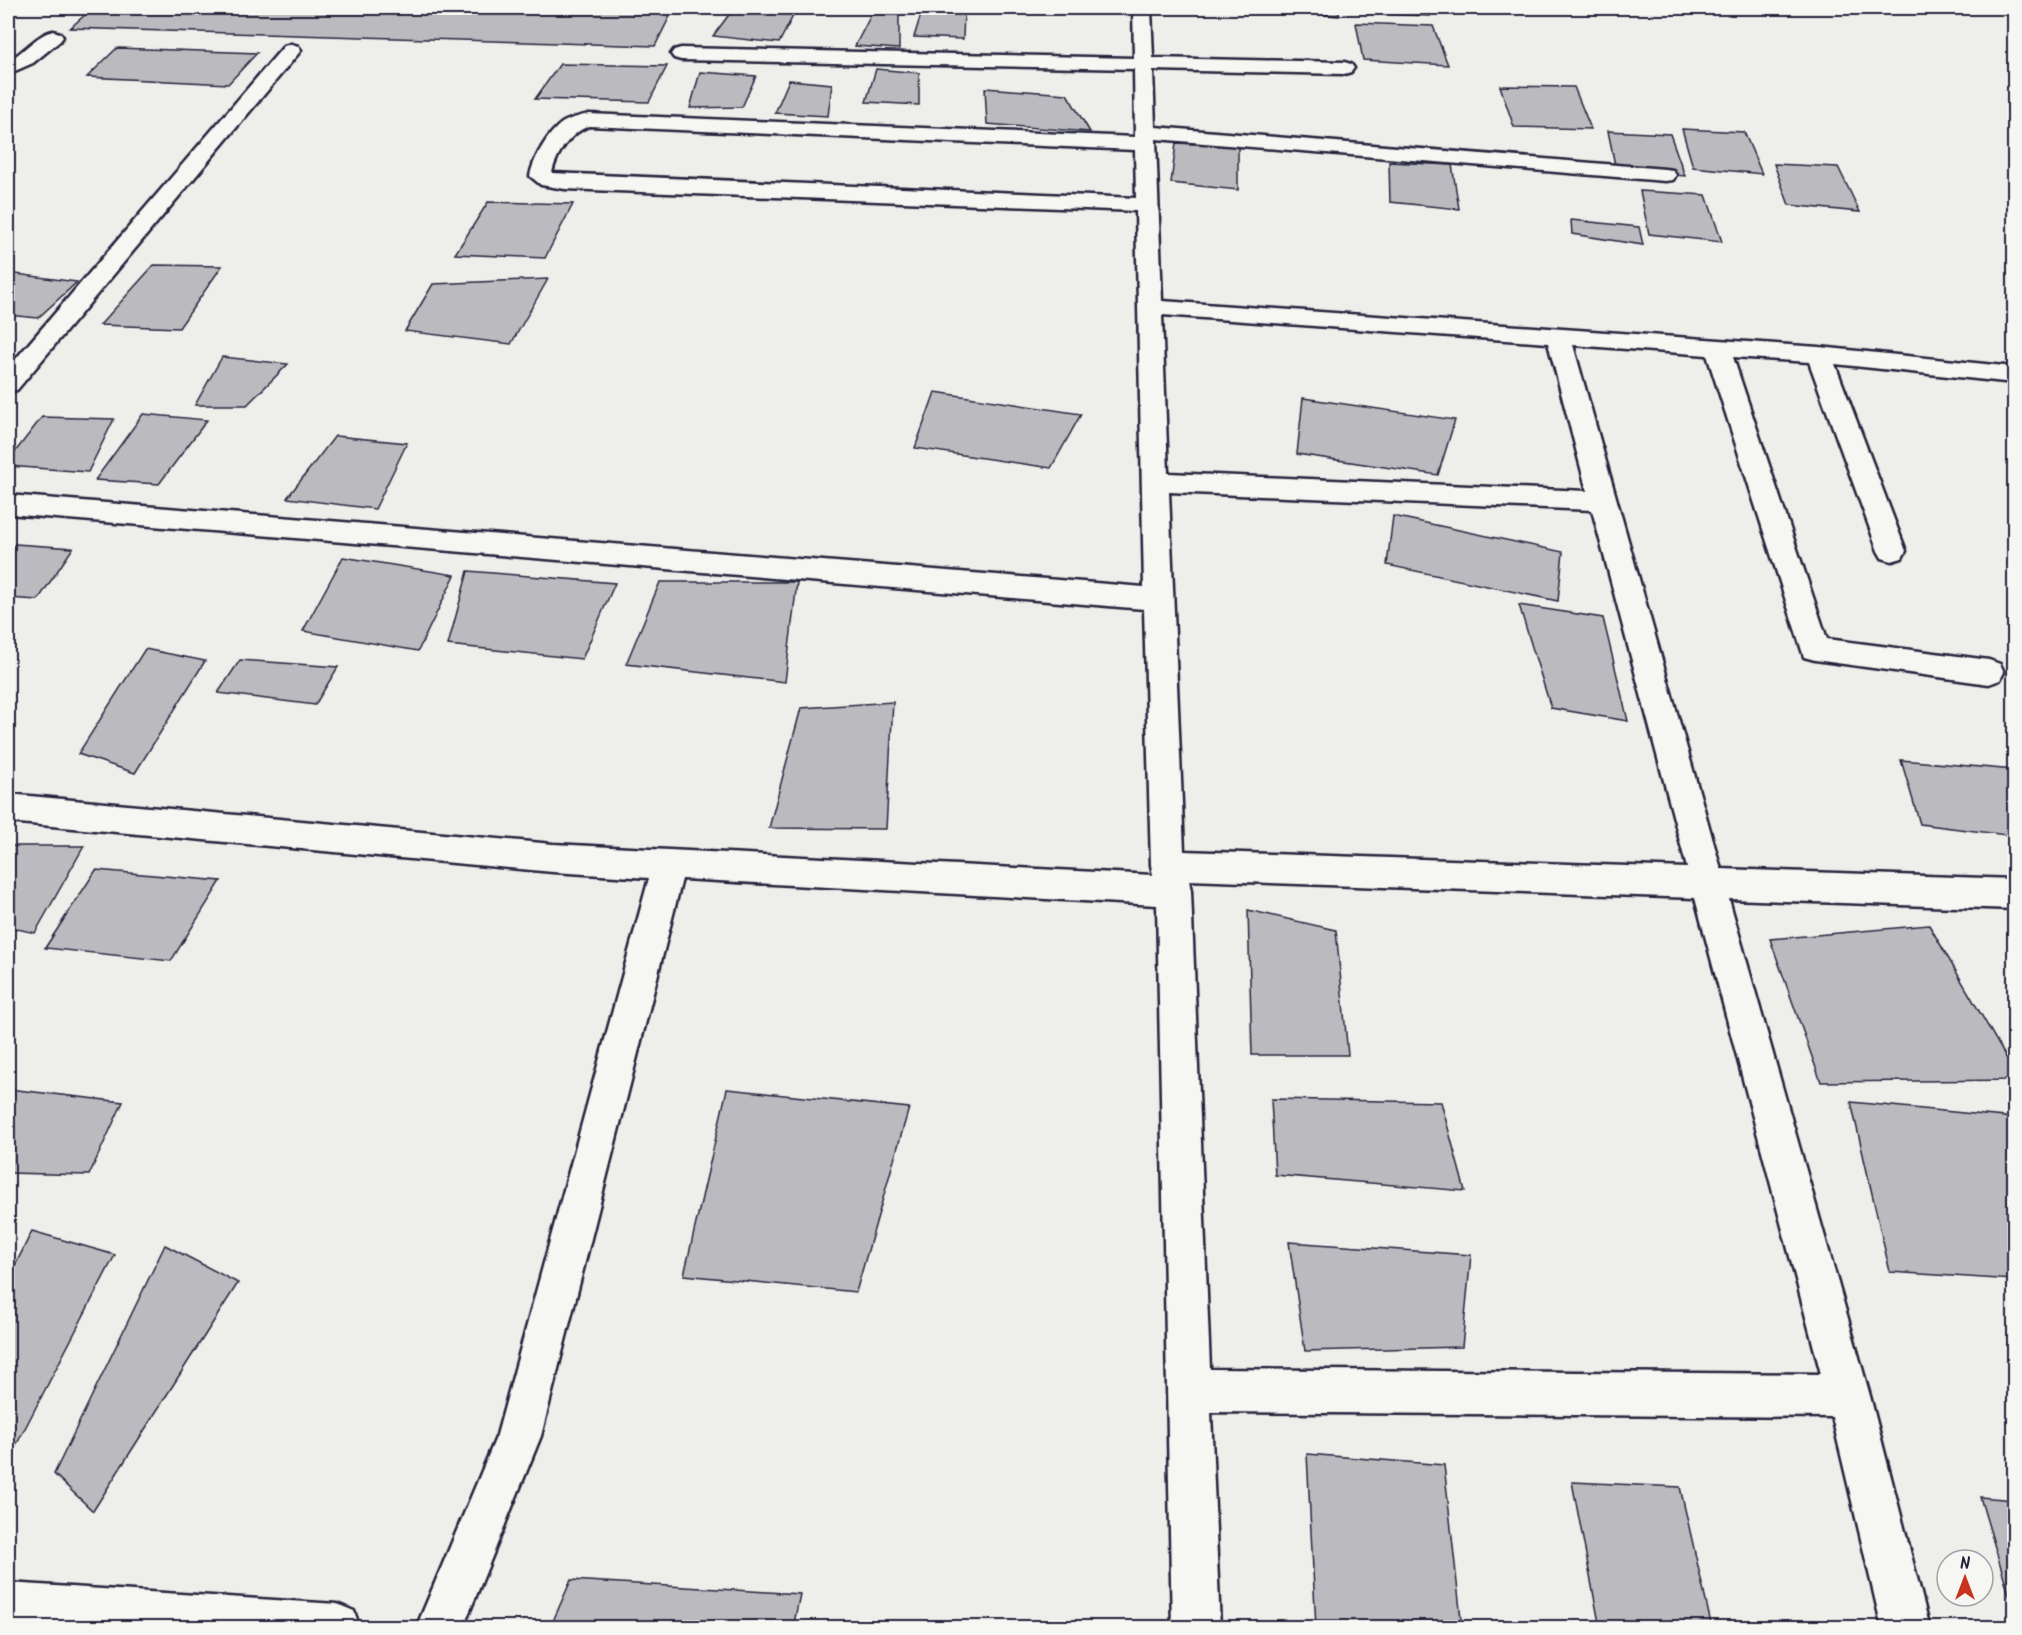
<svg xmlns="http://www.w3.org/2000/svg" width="2022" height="1635" font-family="Kalam,sans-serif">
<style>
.building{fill:#bbbbbf;stroke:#22223b;stroke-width:1.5}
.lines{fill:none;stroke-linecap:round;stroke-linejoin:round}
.minor-casing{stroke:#22223b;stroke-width:5}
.minor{fill:#f6f6f2;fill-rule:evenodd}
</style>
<rect width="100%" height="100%" fill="#eeeeeb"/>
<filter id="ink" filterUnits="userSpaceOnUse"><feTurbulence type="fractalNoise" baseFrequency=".0167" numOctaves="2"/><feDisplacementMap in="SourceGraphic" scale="12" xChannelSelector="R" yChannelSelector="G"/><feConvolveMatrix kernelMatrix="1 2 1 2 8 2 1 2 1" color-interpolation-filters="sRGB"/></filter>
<g filter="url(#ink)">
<g class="building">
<polygon points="93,8 674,8 655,46 70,28"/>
<polygon points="734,8 763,8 795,12 779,43 713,36"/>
<polygon points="923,8 964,11 963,39 914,37"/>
<polygon points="1268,8 1339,8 1339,16 1268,10"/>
<polygon points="1359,8 1427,8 1430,16 1360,13"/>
<polygon points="872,13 899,14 899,49 855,46"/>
<polygon points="1356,23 1433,26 1448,65 1363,60"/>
<polygon points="117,48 257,53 228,84 87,77"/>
<polygon points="560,64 667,66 649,102 535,99"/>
<polygon points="876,69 919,73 919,105 866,102"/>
<polygon points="700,72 756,76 742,107 690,108"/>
<polygon points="789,80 832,84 828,116 775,113"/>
<polygon points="1500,86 1574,87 1591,129 1514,127"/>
<polygon points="985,88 1067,94 1090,132 987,124"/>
<polygon points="1682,129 1744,132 1762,174 1693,167"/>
<polygon points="1608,131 1670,134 1685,176 1616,170"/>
<polygon points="1176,143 1238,146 1238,190 1171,183"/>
<polygon points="1389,162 1452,165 1459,209 1390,202"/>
<polygon points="1774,164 1838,167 1860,212 1789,205"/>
<polygon points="1640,191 1706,195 1722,242 1649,234"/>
<polygon points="488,202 573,204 545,258 455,254"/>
<polygon points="1571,220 1639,227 1643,245 1572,234"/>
<polygon points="154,265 222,266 179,328 100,325"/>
<polygon points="8,273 77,282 38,318 8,315"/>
<polygon points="548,279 511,344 405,331 433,284"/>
<polygon points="222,357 288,364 247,405 195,405"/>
<polygon points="935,392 1081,414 1051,468 915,448"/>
<polygon points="1303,398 1455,420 1438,475 1297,454"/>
<polygon points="143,414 207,420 159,484 95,480"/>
<polygon points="42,417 114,419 88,472 8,466 8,461"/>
<polygon points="335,436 407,443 375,509 287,498"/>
<polygon points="1393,516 1563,552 1558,601 1387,565"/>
<polygon points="15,544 73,548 38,600 8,598 8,556"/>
<polygon points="343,557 455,575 418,651 303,631"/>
<polygon points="468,571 615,583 582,659 448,645"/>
<polygon points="660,582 797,582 785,682 626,664"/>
<polygon points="1519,605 1603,618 1628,721 1551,708"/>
<polygon points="145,649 205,661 135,773 78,754"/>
<polygon points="240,660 338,667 315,705 218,693"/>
<polygon points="893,702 886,829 769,828 801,708"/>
<polygon points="1901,760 2014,770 2014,836 1920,824"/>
<polygon points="8,846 84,846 35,933 8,927"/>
<polygon points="96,870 221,881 171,961 45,948"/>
<polygon points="1248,910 1336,930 1348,1055 1252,1055"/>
<polygon points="1929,925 2014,1071 2014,1080 1821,1082 1770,939"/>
<polygon points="8,1089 123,1102 89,1175 8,1173"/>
<polygon points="727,1089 909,1108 856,1292 684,1275"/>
<polygon points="1271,1099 1441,1102 1465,1191 1275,1175"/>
<polygon points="1851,1102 2014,1118 2014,1280 1890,1272"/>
<polygon points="32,1231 115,1255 8,1461 8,1280"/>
<polygon points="1289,1242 1471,1255 1462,1347 1305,1351"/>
<polygon points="165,1245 238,1283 93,1511 54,1474"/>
<polygon points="1307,1454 1444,1465 1462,1628 1316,1628"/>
<polygon points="1572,1482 1680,1487 1712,1628 1600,1628"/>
<polygon points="1980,1497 2014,1500 2014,1611"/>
<polygon points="571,1580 800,1594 793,1628 550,1628"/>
</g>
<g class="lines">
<g class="minor-casing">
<g id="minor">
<path d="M1133 8H1151L1153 58 1344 62 1351 64 1354 68 1351 72 1344 74 1153 70 1155 127 1665 169 1673 170 1676 175 1673 180 1665 181 1156 139 1162 301 1819 347 2014 367V383L1835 364 1906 551 1902 558 1892 561 1882 558 1878 551 1809 362 1733 357 1827 639 1989 660 2000 664 2004 672 2000 680 1989 684 1815 660 1804 657 1707 355 1573 345 1721 869 2014 879V909L1729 899 1870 1396 1930 1628H1882L1832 1417 1211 1412 1220 1628H1172L1157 905 682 879 541 1436 463 1628H416L497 1435 649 878 553 872 8 822V794L553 844 1153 875 1151 865 1144 609 8 514V495L1144 587 1136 211 565 189 541 185 530 176C533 159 548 133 562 123 570 118 580 116 589 114L1135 137 1134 69 681 60 674 58 671 54 674 50 681 48 1134 58ZM589 126 1135 150 1136 198 552 173C556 154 570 133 589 126ZM1162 315 1548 343 1587 491 1168 473ZM1169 492 1592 510 1687 868 1184 851ZM1189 880 1695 898 1821 1374 1210 1369 1191 891Z"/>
<path d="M53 31 60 33 63 37 60 41 33 63 8 74V61C23 53 36 35 53 31Z"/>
<polygon points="291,44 298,46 301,50 298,54 17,390 8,392 8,368 284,46"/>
<polygon points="8,1583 337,1604 354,1611 360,1628 8,1628"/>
</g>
</g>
<use href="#minor" class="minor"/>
</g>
</g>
<rect width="2022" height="1635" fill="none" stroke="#f6f6f2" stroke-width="30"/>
<rect x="15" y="15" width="1992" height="1605" fill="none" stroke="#22223b" stroke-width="2" filter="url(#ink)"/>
<g transform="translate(1965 1578)"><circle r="28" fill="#f6f6f2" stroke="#a1a1a9" stroke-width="1.5"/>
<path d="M0-4.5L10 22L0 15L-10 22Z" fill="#c8321e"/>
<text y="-9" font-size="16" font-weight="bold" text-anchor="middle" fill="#22223b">N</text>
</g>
</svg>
